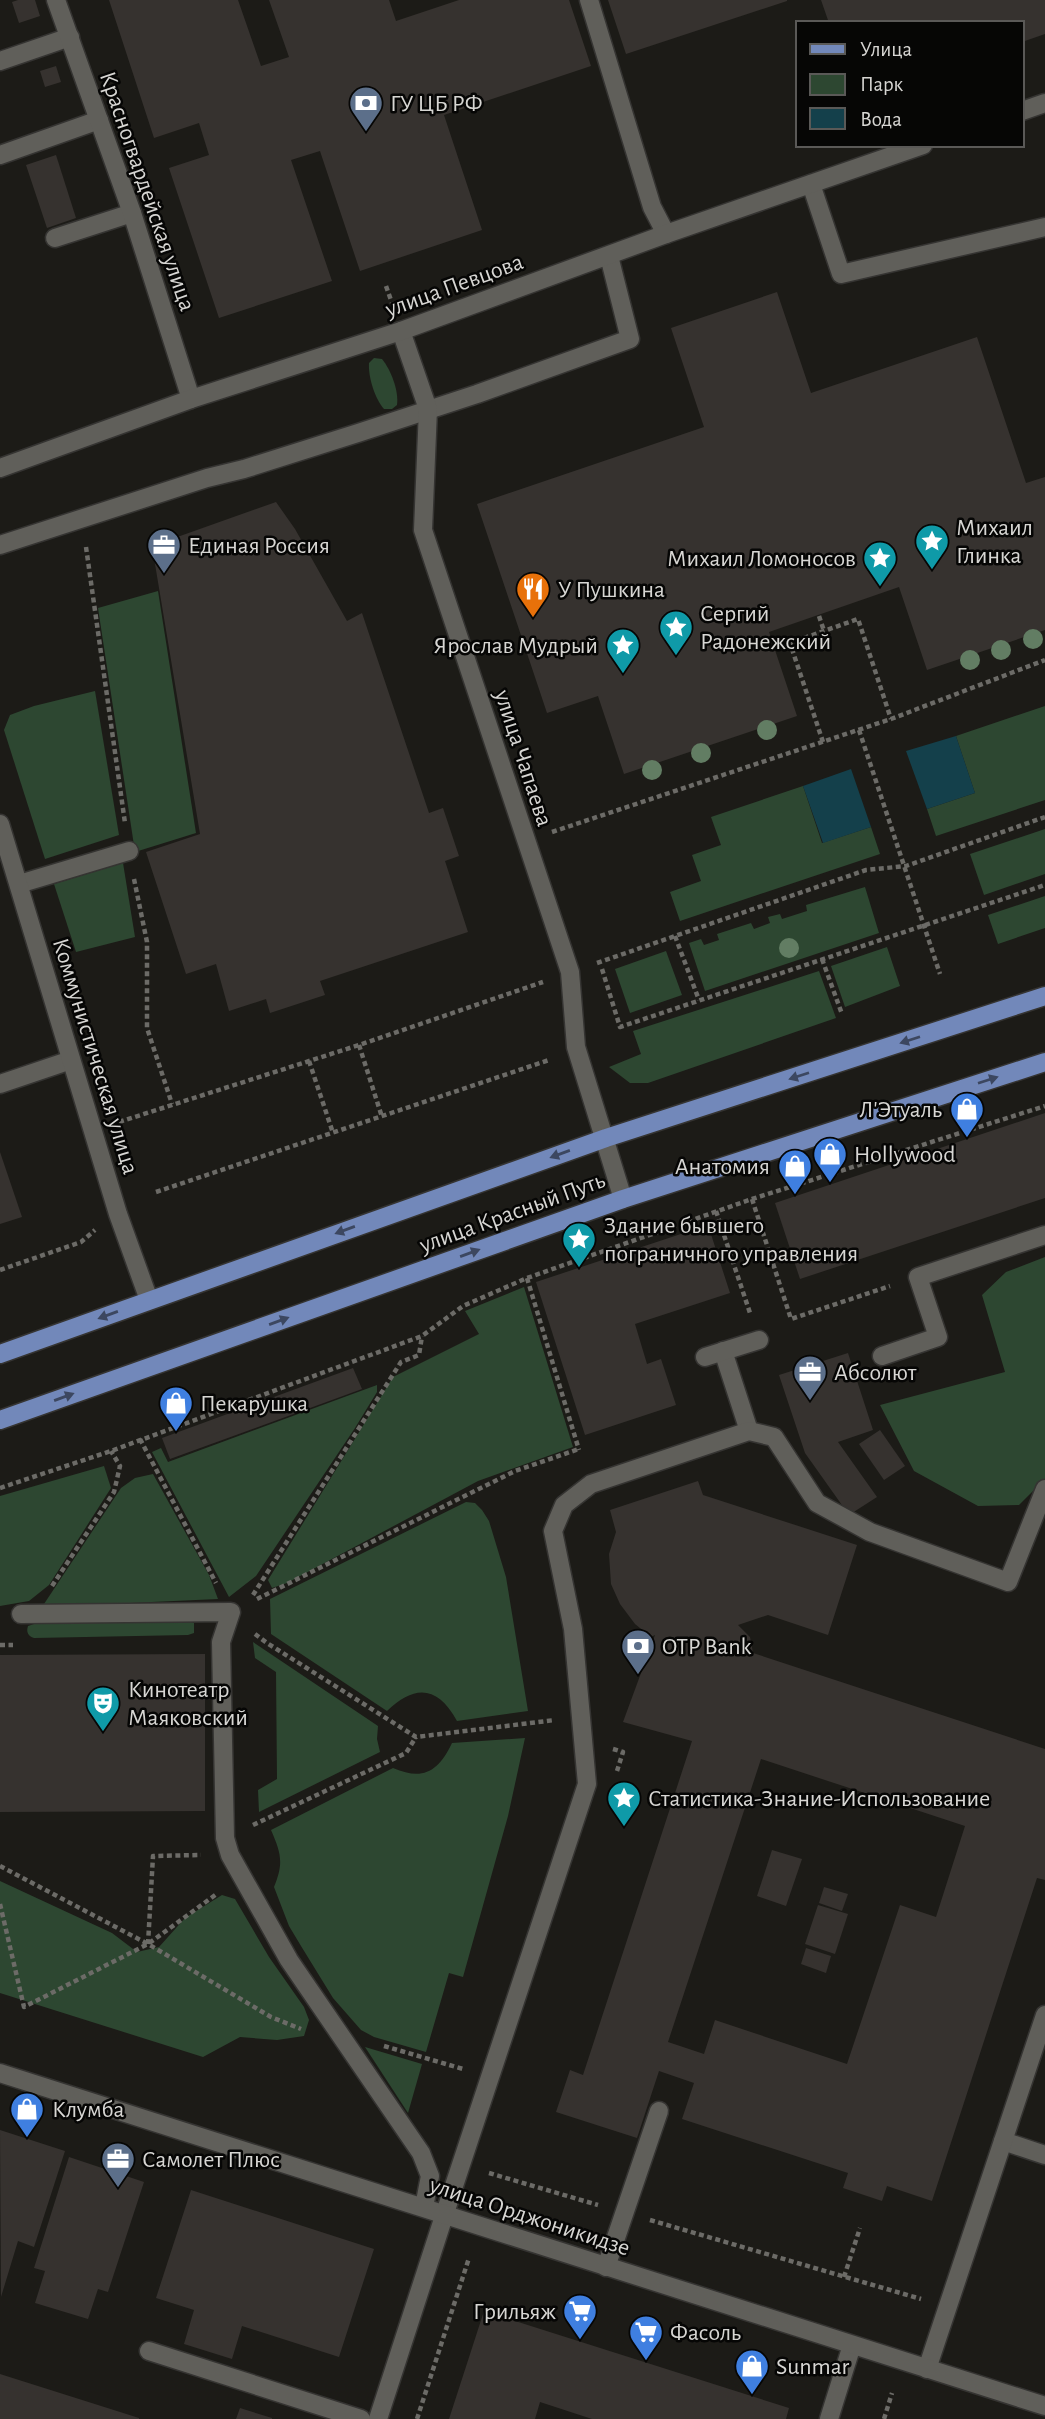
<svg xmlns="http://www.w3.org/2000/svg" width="1045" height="2419" font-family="'Alegreya Sans',sans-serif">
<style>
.green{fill:#2d4731}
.water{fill:#14404b}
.building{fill:#36322f;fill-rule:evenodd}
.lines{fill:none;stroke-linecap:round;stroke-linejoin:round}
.service-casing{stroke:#353432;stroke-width:21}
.minor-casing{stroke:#353432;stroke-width:21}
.tertiary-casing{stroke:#353432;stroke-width:21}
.secondary-casing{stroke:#353432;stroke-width:21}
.primary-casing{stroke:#353432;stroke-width:21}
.path{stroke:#6c6b67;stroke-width:4.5;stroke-dasharray:5 3.5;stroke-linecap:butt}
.service{stroke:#605f5a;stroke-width:18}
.minor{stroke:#605f5a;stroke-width:18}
.tertiary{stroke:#605f5a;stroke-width:18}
.secondary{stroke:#605f5a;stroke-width:18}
.primary{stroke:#7288ba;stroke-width:18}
.tree{fill:#627d63}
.oneway{fill:#3c4760}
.labels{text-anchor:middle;stroke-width:5;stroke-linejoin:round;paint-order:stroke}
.poi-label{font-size:24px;fill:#d7d6d3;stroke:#060605;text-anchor:start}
.street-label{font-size:24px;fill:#d7d6d3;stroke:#060605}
</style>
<rect width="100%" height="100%" fill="#1c1b17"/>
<g class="green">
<path d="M374 358 382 359C391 370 399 391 397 405L392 409H384C375 399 368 377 369 363Z"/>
<polygon points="158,591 196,833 135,852 98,608"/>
<polygon points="95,691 119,835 45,859 4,730 10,715 34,706"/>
<polygon points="1045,706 1045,800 936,836 927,809 975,793 956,736"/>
<polygon points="803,786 822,843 871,827 880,854 680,921 670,892 701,881 692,855 721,845 711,817"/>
<polygon points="1045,829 1045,874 984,895 970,854"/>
<polygon points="123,863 135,937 76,952 54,884"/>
<polygon points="865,887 879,933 705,991 689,943 701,939 704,945 719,940 717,934 751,923 754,929 770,923 768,917 780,914 782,919 807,911 806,905"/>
<polygon points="1045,896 1045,928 998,944 988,915"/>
<polygon points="887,947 900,986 845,1007 831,966"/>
<polygon points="666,951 682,995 630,1013 615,969"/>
<polygon points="819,971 836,1018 648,1083 630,1083 609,1067 641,1054 633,1031"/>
<polygon points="1045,1257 1045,1479 1019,1505 978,1506 914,1471 880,1405 1005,1372 982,1295 1006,1272"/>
<polygon points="524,1287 573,1447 478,1481 287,1583 272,1588 268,1580 393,1377 479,1334 465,1311"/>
<polygon points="377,1385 377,1392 355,1428 256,1576 229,1597 152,1452 161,1448 168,1462"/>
<polygon points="104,1466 111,1488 49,1585 29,1601 0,1606 0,1496"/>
<polygon points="153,1474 209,1575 218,1599 42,1607 121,1488 135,1478"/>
<path d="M466 1502 475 1503 482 1510 489 1521 506 1577 528 1711 457 1721C438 1686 415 1684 387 1711L271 1634 270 1599Z"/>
<path d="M187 1620 194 1623V1633L188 1635 34 1638C28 1636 26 1632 28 1626L34 1624Z"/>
<polygon points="253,1642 378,1726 377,1739 380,1752 259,1812 258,1790 277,1779 276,1672 255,1658"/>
<path d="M525 1738 508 1816 463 1977 449 1973 426 2052 374 2037 361 2030 333 1998 301 1946 289 1926 274 1887C284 1863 281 1853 271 1830L393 1768C423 1781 438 1772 452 1743Z"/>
<polygon points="0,1881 112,1933 137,1952 159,1947 185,1918 222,1895 235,1899 269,1957 304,2007 309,2020 304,2036 277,2040 240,2037 203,2057 0,1993"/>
<polygon points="365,2047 422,2064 408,2113"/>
</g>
<g class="water">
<polygon points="956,736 975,793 927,809 906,751"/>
<polygon points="851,769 871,827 823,843 803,786"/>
</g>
<g class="building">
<polygon points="18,0 35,0 40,16 19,23 12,2"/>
<polygon points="109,0 238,0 261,66 289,57 269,0 389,0 396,21 459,0 569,0 591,66 444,115 482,230 360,271 320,151 291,160 332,281 219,318 169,168 209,155 199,123 154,138"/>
<polygon points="608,0 787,0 787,1 626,54"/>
<polygon points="821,0 1045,0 1045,34 1022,42 1022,23 829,23"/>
<polygon points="56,66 61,82 45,87 40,71"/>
<polygon points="56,155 76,218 47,228 26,165"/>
<polygon points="777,292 811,393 977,337 1026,483 1045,477 1045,630 927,670 899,587 769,632 797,716 624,774 598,696 547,713 477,504 704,427 671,328"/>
<polygon points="276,502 295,529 347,621 362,613 429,813 443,808 459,856 445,861 468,932 320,981 325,995 270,1013 266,999 229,1011 216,964 186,974 146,852 200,834 152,546"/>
<polygon points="1045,1113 1045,1198 800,1279 775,1203"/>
<polygon points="0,1152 22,1217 0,1224"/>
<polygon points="708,1225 730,1293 635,1324 647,1364 661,1359 676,1405 585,1435 536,1282"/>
<polygon points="848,1353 873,1430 838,1442 877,1497 849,1515 805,1453 779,1375"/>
<polygon points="353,1368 362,1389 170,1459 162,1438"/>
<polygon points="880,1430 905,1466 884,1480 859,1444"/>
<path d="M698 1481 703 1495 857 1545 828 1635 768 1615 738 1625 750 1637 753 1653 1045 1749V1880L1037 1878 932 2201 887 2186 882 2201 843 2188 848 2173 682 2119 694 2083 659 2071 637 2138 556 2112 570 2070 583 2075 692 1741 623 1722 655 1635 651 1637 635 1624 620 1604 611 1584 609 1554 616 1532 610 1510ZM761 1759 965 1826 936 1917 900 1905 847 2064 715 2020 704 2054 668 2042Z"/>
<polygon points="205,1654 205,1811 0,1812 0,1655"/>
<polygon points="772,1850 802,1859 786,1906 757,1896"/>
<polygon points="824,1887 848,1894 842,1911 819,1903"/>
<polygon points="818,1905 848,1914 835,1954 805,1944"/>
<polygon points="806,1948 831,1956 826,1973 801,1964"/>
<polygon points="0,2130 65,2151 34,2247 18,2241 1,2297"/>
<polygon points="69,2157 144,2182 108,2292 98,2289 88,2319 35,2303 45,2271 34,2268"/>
<polygon points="191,2190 374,2249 339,2357 242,2326 232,2359 184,2344 194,2310 156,2298"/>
<polygon points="484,2311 789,2408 786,2419 592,2419 540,2402 535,2419 449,2419"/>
<polygon points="0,2374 139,2418 139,2419 0,2419"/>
<polygon points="240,2408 272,2418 272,2419 236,2419"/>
</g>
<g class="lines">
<g class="service-casing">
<g id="service">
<polyline points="589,0 652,207 666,234"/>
<polyline points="0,61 70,37"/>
<polyline points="0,155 99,120"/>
<polyline points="811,184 841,274 1045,227"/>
<polyline points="55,238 132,213"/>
<polyline points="0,545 207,478 244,469 358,433 477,394 630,339 609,256"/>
<polyline points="19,884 129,851"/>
<polyline points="0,1084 71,1060"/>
<polyline points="723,1351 749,1431"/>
<polyline points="882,1356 938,1337 918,1277 1045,1235"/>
<polyline points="705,1357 759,1340"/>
<polyline points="21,1614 231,1612 221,1642 225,1838 230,1855 289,1960 421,2153 430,2176 424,2207"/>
<polyline points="1003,2141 1045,2155"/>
<polyline points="445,2213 587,1784 573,1629 553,1531 564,1505 591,1484 749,1431 774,1437 817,1503 870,1532 1008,1582 1045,1489"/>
<polyline points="606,2267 659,2111"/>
<polyline points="149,2351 361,2419"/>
<polyline points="927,2369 1045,2015"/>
<polyline points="829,2419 852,2345"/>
</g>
</g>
<g class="minor-casing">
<g id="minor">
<polyline points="56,0 132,213 191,399"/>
<polyline points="401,331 428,409 423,530 570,972 576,1047 623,1199"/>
<polyline points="0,824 118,1214 149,1300"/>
<polyline points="378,2419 445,2213"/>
</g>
</g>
<g class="tertiary-casing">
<g id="tertiary">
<polyline points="1022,111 1045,103"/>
<polyline points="0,468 191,399 401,331 666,234 923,145"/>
</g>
</g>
<g class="secondary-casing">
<polyline id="secondary" points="0,2073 1045,2406"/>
</g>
<g class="primary-casing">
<g id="primary">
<polyline points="0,1354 606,1138 1045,996"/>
<polyline points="0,1420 623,1199 1045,1062"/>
</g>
</g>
<g class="path">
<polyline points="386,286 392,303"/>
<polyline points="86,547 125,823"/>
<polyline points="819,616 824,631"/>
<polyline points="859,730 940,974"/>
<polyline points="823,742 790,643 858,619 891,719"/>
<polyline points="552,832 891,719 1045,660"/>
<polyline points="134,879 147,942 147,1028 172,1104"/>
<polyline points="675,936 699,1000"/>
<polyline points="822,959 842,1014"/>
<polyline points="597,963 866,870 906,866 1045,817"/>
<polyline points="602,969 620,1027 1045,885"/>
<polyline points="359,1045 382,1117"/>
<polyline points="309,1061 333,1133"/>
<polyline points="119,1122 359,1045 543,982"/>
<polyline points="156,1192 549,1060"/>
<polyline points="752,1199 791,1319 890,1286"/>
<polyline points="716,1211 750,1313"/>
<polyline points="0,1270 81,1242 95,1230"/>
<polyline points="527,1278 579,1450"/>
<polyline points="140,1439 216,1583"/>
<polyline points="0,1488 111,1451 422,1336 463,1306 527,1278 752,1199 1045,1106"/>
<polyline points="52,1586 114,1492 120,1466 111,1451"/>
<polyline points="253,1595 401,1362 419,1355 422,1336"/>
<polyline points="257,1599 515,1471 579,1449"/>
<polyline points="255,1634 267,1643 416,1737 555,1720"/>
<polyline points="0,1645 13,1645"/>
<polyline points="613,1749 623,1752 617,1771"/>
<polyline points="253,1825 406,1753 416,1737"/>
<polyline points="0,1866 148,1944 271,2017 301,2029"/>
<polyline points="0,1904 24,2007 148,1944 218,1893"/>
<polyline points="148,1944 153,1856 201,1855"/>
<polyline points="384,2046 463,2069"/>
<polyline points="489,2173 598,2205"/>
<polyline points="650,2220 921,2299"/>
<polyline points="844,2277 860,2228"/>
<polyline points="417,2419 469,2258"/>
<polyline points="884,2419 892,2393"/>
</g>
<use href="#service" class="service"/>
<use href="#minor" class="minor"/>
<use href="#tertiary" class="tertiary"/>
<use href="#secondary" class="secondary"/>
<use href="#primary" class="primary"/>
</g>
<g class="tree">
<circle cx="1033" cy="639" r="10"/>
<circle cx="1001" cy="650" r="10"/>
<circle cx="970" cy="660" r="10"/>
<circle cx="767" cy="730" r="10"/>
<circle cx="701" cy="753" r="10"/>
<circle cx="652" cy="770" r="10"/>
<circle cx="789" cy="948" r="10"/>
</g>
<defs><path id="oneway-solid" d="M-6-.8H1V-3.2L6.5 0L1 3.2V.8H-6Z" transform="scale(1.75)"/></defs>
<g class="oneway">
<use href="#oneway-solid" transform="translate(910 1040) rotate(162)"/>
<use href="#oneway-solid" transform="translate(799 1076) rotate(162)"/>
<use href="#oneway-solid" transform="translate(988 1080) rotate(-18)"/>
<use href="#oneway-solid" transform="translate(560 1154) rotate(160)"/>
<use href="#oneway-solid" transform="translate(345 1230) rotate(160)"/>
<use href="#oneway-solid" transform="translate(470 1253) rotate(-20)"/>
<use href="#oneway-solid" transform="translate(108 1315) rotate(160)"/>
<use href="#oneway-solid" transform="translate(279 1321) rotate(-20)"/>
<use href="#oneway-solid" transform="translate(64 1397) rotate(-20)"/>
</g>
<defs>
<g id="bank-pin" transform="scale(1.75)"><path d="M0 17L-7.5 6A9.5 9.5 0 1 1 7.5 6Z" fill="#5c6f8a" stroke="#060605"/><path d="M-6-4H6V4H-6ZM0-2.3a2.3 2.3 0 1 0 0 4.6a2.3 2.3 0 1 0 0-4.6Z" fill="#fff"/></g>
<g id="sight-pin" transform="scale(1.75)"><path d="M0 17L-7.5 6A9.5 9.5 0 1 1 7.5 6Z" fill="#0f9aa8" stroke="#060605"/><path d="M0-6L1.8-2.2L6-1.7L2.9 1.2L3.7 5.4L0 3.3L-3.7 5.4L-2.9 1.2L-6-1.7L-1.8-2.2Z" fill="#fff"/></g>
<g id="office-pin" transform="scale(1.75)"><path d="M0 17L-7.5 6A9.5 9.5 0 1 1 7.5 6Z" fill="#5c6f8a" stroke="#060605"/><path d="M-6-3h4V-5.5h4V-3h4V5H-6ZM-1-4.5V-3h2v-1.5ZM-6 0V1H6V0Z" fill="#fff"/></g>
<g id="restaurant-pin" transform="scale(1.75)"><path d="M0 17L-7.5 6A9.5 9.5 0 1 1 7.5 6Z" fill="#e8710a" stroke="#060605"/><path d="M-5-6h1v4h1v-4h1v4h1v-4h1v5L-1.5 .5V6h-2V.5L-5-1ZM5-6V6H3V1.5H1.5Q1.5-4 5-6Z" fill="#fff"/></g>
<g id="shop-pin" transform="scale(1.75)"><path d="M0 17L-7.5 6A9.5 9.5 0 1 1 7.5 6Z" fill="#3f7fe0" stroke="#060605"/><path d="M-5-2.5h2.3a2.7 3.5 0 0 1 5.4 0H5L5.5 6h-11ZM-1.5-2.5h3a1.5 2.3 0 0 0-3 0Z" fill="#fff"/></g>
<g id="theatre-pin" transform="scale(1.75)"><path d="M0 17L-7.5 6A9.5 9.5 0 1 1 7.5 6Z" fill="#0f9aa8" stroke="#060605"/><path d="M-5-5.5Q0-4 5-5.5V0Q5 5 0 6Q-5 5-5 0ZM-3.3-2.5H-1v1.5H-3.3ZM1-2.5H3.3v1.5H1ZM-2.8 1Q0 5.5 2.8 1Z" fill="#fff"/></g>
<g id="supermarket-pin" transform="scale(1.75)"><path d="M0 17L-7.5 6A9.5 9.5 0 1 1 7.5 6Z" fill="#3f7fe0" stroke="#060605"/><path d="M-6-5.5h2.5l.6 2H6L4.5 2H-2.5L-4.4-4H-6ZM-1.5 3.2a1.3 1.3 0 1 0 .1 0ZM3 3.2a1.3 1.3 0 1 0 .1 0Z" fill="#fff"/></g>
</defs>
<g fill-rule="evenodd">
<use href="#bank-pin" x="366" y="103"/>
<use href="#sight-pin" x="932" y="541"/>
<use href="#office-pin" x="164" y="545"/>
<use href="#sight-pin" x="880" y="558"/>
<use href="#restaurant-pin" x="533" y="589"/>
<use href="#sight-pin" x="676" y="627"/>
<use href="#sight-pin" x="623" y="645"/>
<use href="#shop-pin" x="967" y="1109"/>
<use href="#shop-pin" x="830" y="1154"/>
<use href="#shop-pin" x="795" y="1166"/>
<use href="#sight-pin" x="579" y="1239"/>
<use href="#office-pin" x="810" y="1372"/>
<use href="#shop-pin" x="176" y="1403"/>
<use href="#bank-pin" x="638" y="1646"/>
<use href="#theatre-pin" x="103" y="1703"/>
<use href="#sight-pin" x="624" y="1798"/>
<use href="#shop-pin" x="27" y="2109"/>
<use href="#office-pin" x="118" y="2159"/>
<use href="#supermarket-pin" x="580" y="2311"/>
<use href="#supermarket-pin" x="646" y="2332"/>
<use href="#shop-pin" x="752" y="2366"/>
</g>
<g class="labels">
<g class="poi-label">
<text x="390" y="111">ГУ ЦБ РФ</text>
<text x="956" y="535">Михаил<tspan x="956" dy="28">Глинка</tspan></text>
<text x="188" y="553">Единая Россия</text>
<text x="856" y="566" text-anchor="end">Михаил Ломоносов</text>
<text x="558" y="597">У Пушкина</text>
<text x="700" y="621">Сергий<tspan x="700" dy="28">Радонежский</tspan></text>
<text x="598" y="653" text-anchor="end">Ярослав Мудрый</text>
<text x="942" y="1117" text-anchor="end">Л'Этуаль</text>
<text x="854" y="1162">Hollywood</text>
<text x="770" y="1174" text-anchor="end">Анатомия</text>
<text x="604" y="1233">Здание бывшего<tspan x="604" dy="28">пограничного управления</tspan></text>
<text x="834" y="1380">Абсолют</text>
<text x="200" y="1411">Пекарушка</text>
<text x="662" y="1654">OTP Bank</text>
<text x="128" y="1697">Кинотеатр<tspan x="128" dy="28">Маяковский</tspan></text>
<text x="648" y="1806">Статистика-Знание-Использование</text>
<text x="52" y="2117">Клумба</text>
<text x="142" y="2167">Самолет Плюс</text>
<text x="556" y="2319" text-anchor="end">Грильяж</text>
<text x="670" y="2340">Фасоль</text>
<text x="776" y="2374">Sunmar</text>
</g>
<g class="street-label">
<text transform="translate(148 191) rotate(71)" y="8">Красногвардейская улица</text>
<text transform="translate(454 285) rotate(-20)" y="8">улица Певцова</text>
<text transform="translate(524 758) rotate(72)" y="8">улица Чапаева</text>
<text transform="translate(96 1056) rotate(73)" y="8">Коммунистическая улица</text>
<text transform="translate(512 1212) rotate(-20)" y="8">улица Красный Путь</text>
<text transform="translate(530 2216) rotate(18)" y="8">улица Орджоникидзе</text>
</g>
</g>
<rect x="796" y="21" width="228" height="126" fill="#060605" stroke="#5a5957" stroke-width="2"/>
<rect x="810" y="44" width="35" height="10" fill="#7288ba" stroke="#5a5957" stroke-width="2"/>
<text x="860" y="56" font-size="21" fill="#d7d6d3">Улица</text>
<rect x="810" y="74" width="35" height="21" fill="#2d4731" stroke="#5a5957" stroke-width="2"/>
<text x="860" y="91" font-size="21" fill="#d7d6d3">Парк</text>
<rect x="810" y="108" width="35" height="21" fill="#14404b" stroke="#5a5957" stroke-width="2"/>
<text x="860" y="126" font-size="21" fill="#d7d6d3">Вода</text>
</svg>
